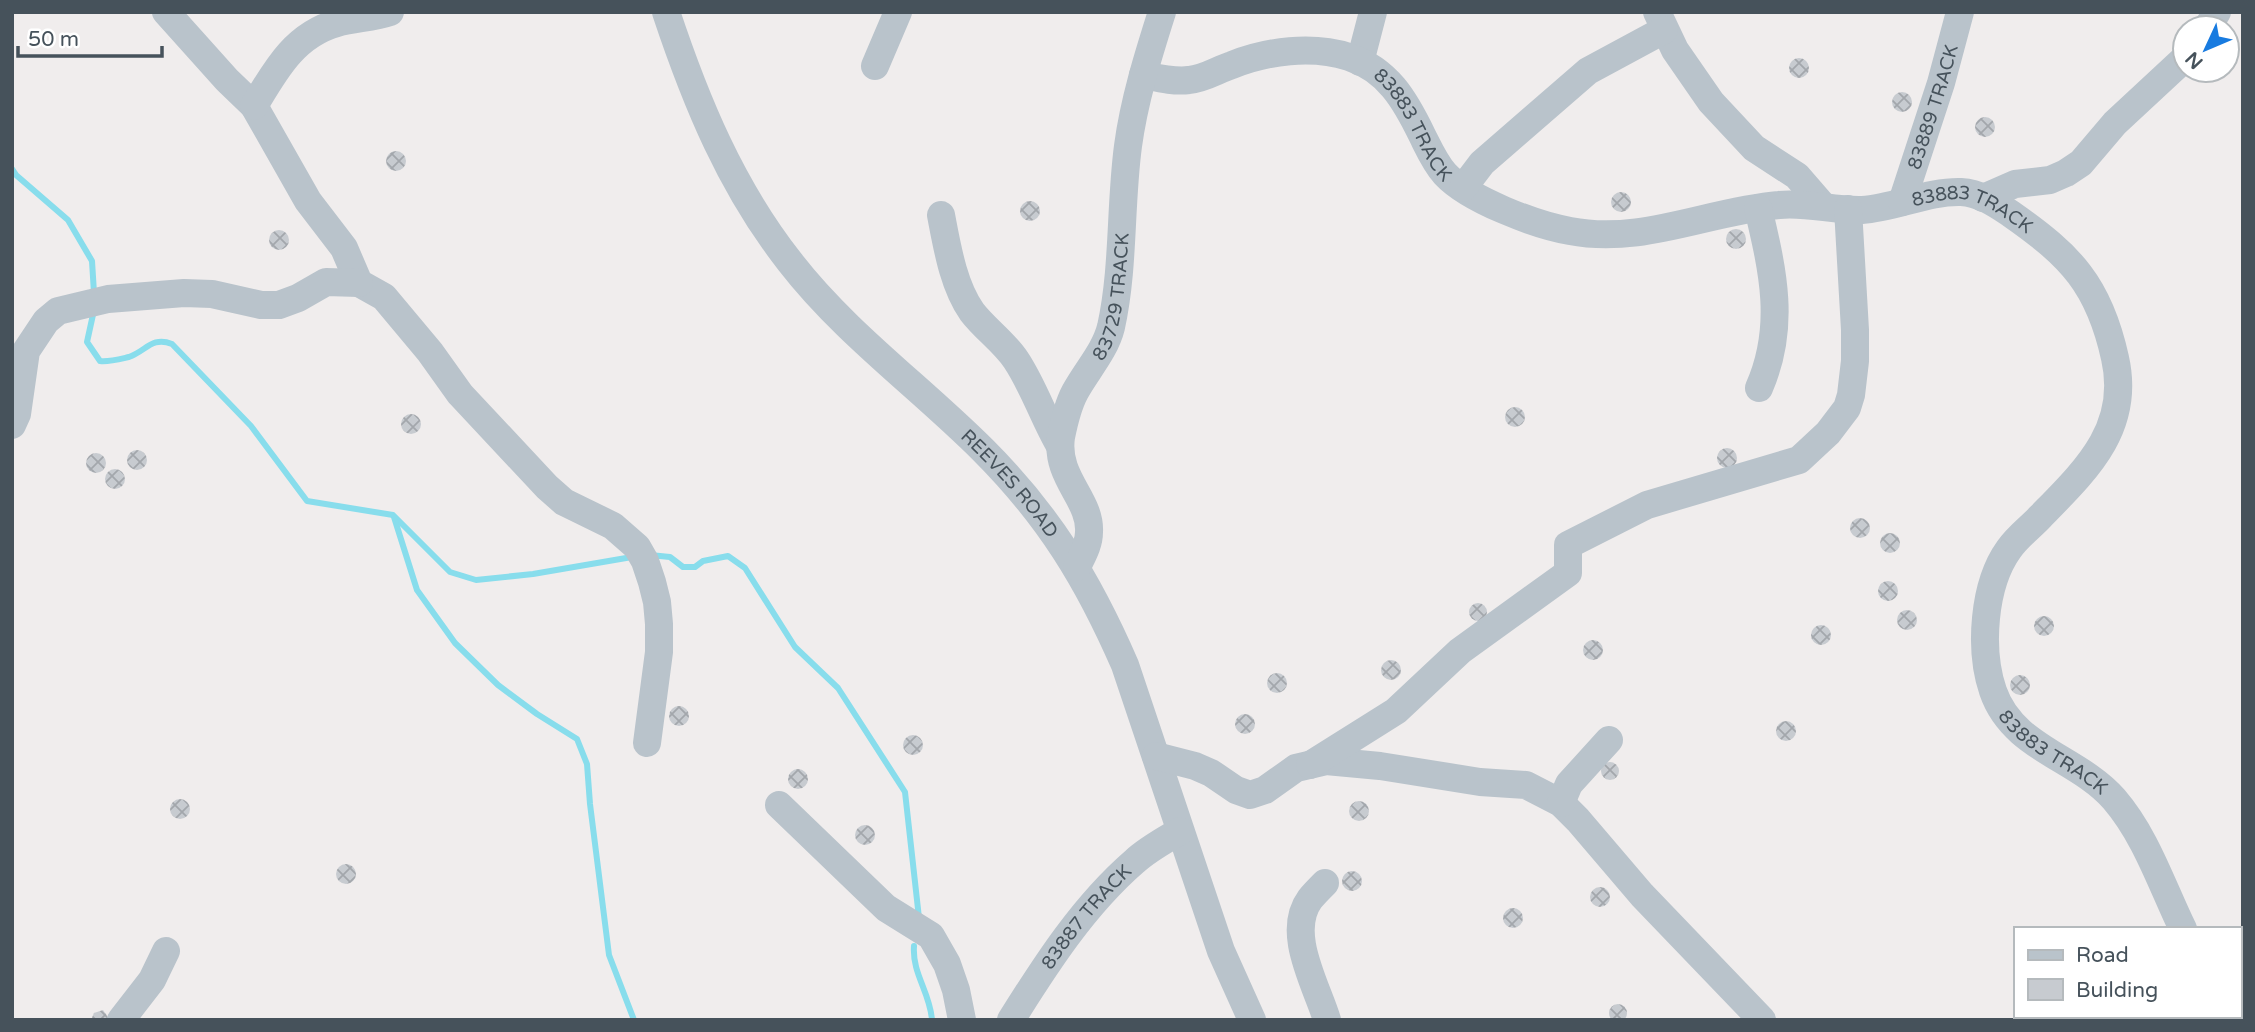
<svg xmlns="http://www.w3.org/2000/svg" width="2255" height="1032" font-family="'Varela Round',sans-serif">
<style>
.lines{fill:none;stroke-linecap:round;stroke-linejoin:round}
.stream{stroke:#88ddec;stroke-width:6}
.building{fill:url(#building-cross-hatch)}
.minor{stroke:#b9c3cb;stroke-width:28}
.labels{text-anchor:middle;stroke-width:5;stroke-linejoin:round;paint-order:stroke}
.street-label{font-size:19px;fill:#46525b;stroke:#fff}
</style>
<defs>
<pattern id="building-cross-hatch" width="8" height="8" patternUnits="userSpaceOnUse" patternTransform="scale(1.75)"><rect width="8" height="8" fill="#c7cbd0"/><path d="M0 0l8 8M0 8l8-8" fill="none" stroke="#a3a7ac"/></pattern>
</defs>
<rect width="100%" height="100%" fill="#f0eded"/>
<g class="lines">
<g class="stream">
<polyline points="12,169 16,175 68,220 92,261 94,293"/>
<path d="M94 310 87 342 100 361C109 362 120 359 129 357 146 351 152 336 172 344L251 426 307 501 393 515 450 572 476 580 533 574 632 557"/>
<polyline points="394,517 417,590 455,643 498,685 537,714 577,739 587,764 590,804 609,955 634,1020"/>
<polyline points="650,555 670,557 683,567 695,567 703,561 728,556 745,568 795,647 838,688 905,792 919,918"/>
<path d="M914 946C912 974 930 992 932 1020"/>
</g>
</g>
<g class="building">
<circle cx="1799" cy="68" r="10"/>
<circle cx="1902" cy="102" r="10"/>
<circle cx="1985" cy="127" r="10"/>
<circle cx="396" cy="161" r="10"/>
<circle cx="1621" cy="202" r="10"/>
<circle cx="1030" cy="211" r="10"/>
<circle cx="1736" cy="239" r="10"/>
<circle cx="279" cy="240" r="10"/>
<circle cx="1515" cy="417" r="10"/>
<circle cx="411" cy="424" r="10"/>
<circle cx="1727" cy="458" r="10"/>
<circle cx="137" cy="460" r="10"/>
<circle cx="96" cy="463" r="10"/>
<circle cx="115" cy="479" r="10"/>
<circle cx="1860" cy="528" r="10"/>
<circle cx="1890" cy="543" r="10"/>
<circle cx="1888" cy="591" r="10"/>
<circle cx="1478" cy="612" r="9"/>
<circle cx="1907" cy="620" r="10"/>
<circle cx="2044" cy="626" r="10"/>
<circle cx="1821" cy="635" r="10"/>
<circle cx="1593" cy="650" r="10"/>
<circle cx="1391" cy="670" r="10"/>
<circle cx="1277" cy="683" r="10"/>
<circle cx="2020" cy="685" r="10"/>
<circle cx="679" cy="716" r="10"/>
<circle cx="1245" cy="724" r="10"/>
<circle cx="1786" cy="731" r="10"/>
<circle cx="913" cy="745" r="10"/>
<circle cx="1610" cy="771" r="9"/>
<circle cx="798" cy="779" r="10"/>
<circle cx="180" cy="809" r="10"/>
<circle cx="1359" cy="811" r="10"/>
<circle cx="865" cy="835" r="10"/>
<circle cx="346" cy="874" r="10"/>
<circle cx="1352" cy="881" r="10"/>
<circle cx="1600" cy="897" r="10"/>
<circle cx="1513" cy="918" r="10"/>
<circle cx="1618" cy="1013" r="9"/>
<polygon points="103,1010 110,1020 91,1020 94,1013"/>
</g>
<g class="lines">
<g class="minor">
<polyline points="166,12 227,80 254,106 308,201 344,248 359,283 384,297 430,352 460,394 547,487 564,502 613,526 637,547 645,561 652,582 657,602 659,624 659,652 647,743"/>
<path id="s1" d="M666 12C696 102 731 187 790 262 845 333 920 387 983 450 1049 516 1088 580 1125 665L1221 951 1252 1020"/>
<polyline points="1657,12 1675,50 1711,102 1754,148 1797,176 1823,206"/>
<polyline points="2207,28 2217,12"/>
<polyline points="1360,62 1373,12"/>
<polyline points="875,66 898,12"/>
<path id="s2" d="M1143 75C1158 78 1174 82 1189 80 1204 79 1217 70 1232 65 1267 51 1312 45 1349 57 1388 70 1405 100 1422 135 1429 149 1435 163 1445 174 1469 200 1536 225 1570 231 1642 245 1708 211 1779 205 1807 202 1834 211 1862 210 1895 208 1928 191 1961 192 1980 193 1996 204 2011 214 2071 256 2099 285 2115 358 2131 428 2086 470 2041 516 2031 527 2018 536 2009 549 1983 585 1979 650 1993 691 2013 749 2077 757 2114 799 2146 836 2162 886 2183 929"/>
<path d="M254 106C275 71 294 35 337 23 354 18 373 18 390 12"/>
<polyline points="1463,188 1482,163 1588,71 1664,30"/>
<polyline points="1983,198 2015,184 2050,180 2066,173 2081,163 2115,123 2185,58"/>
<path id="s3" d="M1902 202 1941 83 1960 12"/>
<path d="M1758 208C1773 271 1786 327 1759 388"/>
<path d="M941 215C947 246 953 285 972 312 985 329 1004 342 1016 360 1034 387 1044 419 1060 446"/>
<polyline points="12,425 17,414 26,351 46,321 58,311 108,299 184,293 212,294 261,305 279,305 298,298 326,282 359,283"/>
<path id="s4" d="M1077 567C1082 556 1089 545 1089 532 1091 499 1055 478 1061 437 1064 422 1068 405 1075 392 1087 370 1105 351 1111 327 1124 268 1120 206 1128 146 1134 101 1148 56 1162 12"/>
<polyline points="1156,756 1195,766 1211,773 1236,790 1250,795 1265,790 1296,768 1326,761 1380,766 1480,782 1526,785 1561,803 1578,820 1642,895 1762,1020"/>
<polyline points="1310,765 1396,711 1460,651 1568,573 1568,545 1647,505 1799,460 1828,433 1847,408 1851,395 1855,361 1855,330 1848,209"/>
<polyline points="1561,803 1569,784 1609,740"/>
<polyline points="779,805 886,908 931,936 947,964 956,990 962,1020"/>
<path d="M1325 883C1320 888 1314 894 1310 899 1285 933 1317 986 1327 1020"/>
<polyline points="2229,1016 2231,1020"/>
<polyline points="121,1020 152,980 166,951"/>
<path id="s5" d="M1011 1020C1046 964 1084 905 1135 861 1148 849 1165 840 1180 831"/>
</g>
</g>
<g class="labels">
<g class="street-label">
<text dy="7" stroke="none"><textPath href="#s3" startOffset="100">83889 TRACK</textPath></text>
<text dy="7" stroke="none"><textPath href="#s2" startOffset="308">83883 TRACK</textPath></text>
<text dy="7" stroke="none"><textPath href="#s2" startOffset="917">83883 TRACK</textPath></text>
<text dy="7" stroke="none"><textPath href="#s4" startOffset="290">83729 TRACK</textPath></text>
<text dy="7" stroke="none"><textPath href="#s1" startOffset="593">REEVES ROAD</textPath></text>
<text dy="7" stroke="none"><textPath href="#s2" startOffset="1606">83883 TRACK</textPath></text>
<text dy="7" stroke="none"><textPath href="#s5" startOffset="128">83887 TRACK</textPath></text>
</g>
</g>
<rect width="2255" height="1032" fill="none" stroke="#46525b" stroke-width="28"/>
<rect x="2014" y="927" width="228" height="91" fill="#ffffff" stroke="#b5babd" stroke-width="2"/>
<rect x="2028" y="950" width="35" height="10" fill="#b9c3cb" stroke="#b5babd" stroke-width="2"/>
<text x="2076" y="962" font-size="21" fill="#46525b">Road</text>
<rect x="2028" y="979" width="35" height="21" fill="#c7cbd0" stroke="#b5babd" stroke-width="2"/>
<text x="2076" y="997" font-size="21" fill="#46525b">Building</text>
<g transform="translate(2206 49) rotate(226)"><circle r="33" fill="#ffffff" stroke="#b5babd" stroke-width="2"/>
<path d="M0-5L12 26L0 18L-12 26Z" fill="#187be0"/>
<text y="-10" font-size="19" font-weight="bold" text-anchor="middle" fill="#46525b">N</text>
</g>
<path d="M18 46v10h144v-10" fill="none" stroke="#46525b" stroke-width="3.5"/>
<text x="28" y="46" font-size="21" fill="#46525b" stroke="#ffffff" stroke-width="5" paint-order="stroke">50 m</text>
</svg>
